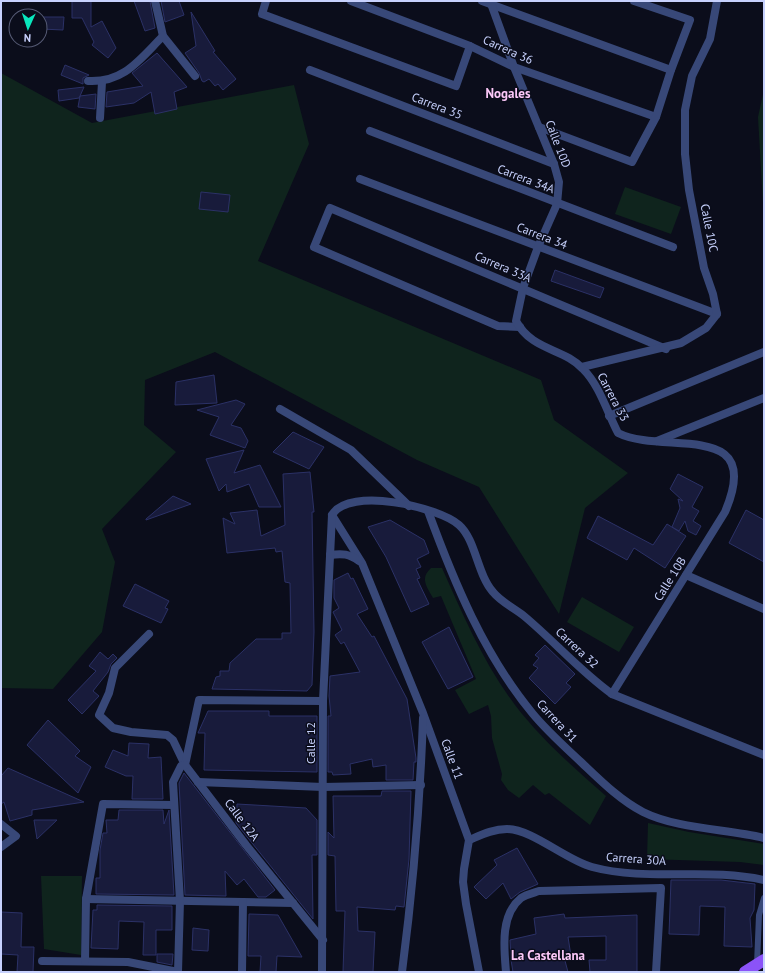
<svg xmlns="http://www.w3.org/2000/svg" width="765" height="973" font-family="'PT Sans',sans-serif">
<style>
.green{fill:#0f241d}
.building{fill:#181b3b;stroke:#2b3166}
.lines{fill:none;stroke-linecap:round;stroke-linejoin:round}
.service{stroke:#384878;stroke-width:6}
.minor{stroke:#384878;stroke-width:8}
.tertiary{stroke:#384878;stroke-width:8}
.primary{stroke:#8b53f8;stroke-width:12}
.labels{text-anchor:middle;stroke-width:3;stroke-linejoin:round;paint-order:stroke}
.street-label{font-size:12px;fill:#c7d1fd;stroke:#0b0d1b}
.neighbourhood-label{font-size:13px;font-weight:bold;fill:#fdc9f9;stroke:#0b0d1b}
</style>
<rect width="100%" height="100%" fill="#0b0d1b"/>
<g class="green">
<polygon points="1,73 92,123 294,85 309,144 258,261 541,380 554,420 628,473 585,508 559,614 479,487 417,460 215,352 145,380 144,425 176,452 102,529 115,562 102,632 53,689 1,688"/>
<polygon points="764,90 764,222 758,117"/>
<polygon points="625,187 681,207 671,234 615,214"/>
<path d="M431 568H442C463 615 484 664 515 705 541 739 574 768 606 796L590 825 549 793 545 795 533 785 519 798 508 790 501 780 502 774 492 738 491 716 488 705 469 714 455 690 476 679 441 596 433 598C426 586 420 578 431 568Z"/>
<polygon points="582,597 634,627 619,652 567,622"/>
<polygon points="648,823 689,832 764,844 764,865 740,862 647,859"/>
<polygon points="41,876 82,876 81,955 44,949"/>
</g>
<g class="building">
<polygon points="72,1 91,1 91,27 102,21 116,48 108,58 92,45 94,42 82,18 72,18"/>
<polygon points="134,1 150,1 155,28 145,31"/>
<polygon points="161,1 179,1 184,15 165,22"/>
<polygon points="191,12 215,51 213,52 236,79 223,90 218,84 215,86 209,79 204,82 202,81 199,73 185,53 196,46"/>
<polygon points="41,17 64,17 63,30 41,29"/>
<polygon points="157,53 187,87 174,92 177,109 155,114 151,92 134,103 106,107 107,92 143,86 132,73"/>
<polygon points="65,65 89,75 83,78 83,84 61,75"/>
<polygon points="84,87 80,96 96,94 95,109 78,107 80,96 79,98 59,101 58,90"/>
<polygon points="201,192 230,195 228,212 199,209"/>
<polygon points="555,270 604,288 600,298 551,281"/>
<polygon points="214,375 217,403 175,405 176,382"/>
<polygon points="236,400 245,404 231,425 241,428 248,441 245,448 210,435 219,417 197,410"/>
<polygon points="293,432 324,447 309,469 273,452"/>
<polygon points="244,450 234,473 260,465 281,507 259,507 249,484 227,492 226,484 219,491 206,459"/>
<polygon points="310,472 314,512 312,512 314,632 312,685 307,691 212,689 216,677 220,676 220,671 229,671 230,663 256,639 282,639 282,633 291,633 290,583 285,582 282,551 276,552 275,548 227,553 223,518 235,524 230,513 257,510 261,536 285,525 283,474"/>
<polygon points="678,474 703,487 692,507 699,511 693,521 701,526 696,535 688,531 685,521 679,531 672,527 680,508 678,499 683,501 670,489"/>
<polygon points="173,496 191,504 146,520 146,519"/>
<polygon points="746,510 764,520 764,562 729,543"/>
<polygon points="598,516 653,545 667,524 686,536 665,568 634,548 627,560 587,538"/>
<polygon points="390,520 424,540 429,553 417,559 421,567 416,569 420,578 417,579 429,604 411,612 386,557 368,527"/>
<polygon points="348,573 351,579 353,578 368,609 357,614 372,637 374,636 407,699 416,758 416,762 414,762 413,780 386,780 386,765 373,767 372,759 350,764 351,774 333,775 332,772 328,772 328,716 331,716 329,696 330,676 360,672 344,642 341,644 335,635 342,630 333,612 339,608 334,598 334,580"/>
<polygon points="135,584 169,601 165,608 168,609 161,623 123,606"/>
<polygon points="449,627 473,677 448,689 422,642"/>
<polygon points="545,645 575,674 566,683 571,687 555,704 529,678 538,668 533,665 539,658 535,655"/>
<polygon points="100,652 108,659 113,654 117,658 111,664 108,672 93,691 99,696 82,714 68,700 96,671 89,666"/>
<polygon points="208,711 269,711 269,716 317,716 317,772 204,770 205,733 198,733"/>
<polygon points="48,720 80,751 75,756 91,767 78,793 27,745"/>
<polygon points="129,743 149,744 148,758 161,757 163,799 132,799 133,776 126,776 105,767 113,750 128,756"/>
<polygon points="8,768 84,802 32,810 32,815 10,821 4,802 1,804 1,776"/>
<polygon points="184,773 275,890 266,897 258,897 244,879 237,885 225,871 226,896 185,895 179,783"/>
<polygon points="382,791 411,791 409,859 404,907 396,906 395,910 357,907 358,931 375,932 373,972 343,972 345,911 336,911 335,856 328,855 328,832 334,838 333,796 381,796"/>
<polygon points="237,804 306,808 317,820 317,855 312,855 313,919 236,823"/>
<polygon points="119,810 163,810 164,824 169,810 174,895 96,894 96,878 100,878 100,850 103,833 107,833 106,820 118,820"/>
<polygon points="34,820 57,820 37,839"/>
<polygon points="517,848 538,884 520,892 511,899 503,883 486,899 474,887 497,865 494,860"/>
<polygon points="671,880 721,880 755,884 754,910 750,918 752,947 724,946 725,907 700,906 699,935 669,934"/>
<polygon points="97,905 172,906 172,930 156,930 156,955 143,955 144,922 119,921 118,949 91,948 93,910 97,910"/>
<polygon points="1,912 22,913 21,947 34,947 33,972 17,972 18,955 1,954"/>
<polygon points="249,914 278,915 302,957 277,956 276,972 260,972 261,956 248,956"/>
<polygon points="564,914 565,918 637,915 637,972 590,972 589,960 606,960 606,936 568,937 571,956 564,957 568,972 513,972 511,960 510,940 536,934 534,918"/>
<polygon points="193,928 209,930 208,951 192,950"/>
<polygon points="157,954 173,954 172,965 157,962"/>
</g>
<g class="lines">
<polyline class="service" points="757,964 759,915 764,898"/>
<g class="minor">
<polyline points="155,1 163,36 195,76"/>
<polyline points="266,1 262,14 456,86 470,46"/>
<polyline points="351,1 470,46 514,67 656,117"/>
<polyline points="482,1 671,70"/>
<polyline points="310,70 554,164"/>
<path d="M88 81C124 83 140 59 163 36"/>
<polyline points="100,118 102,82"/>
<polyline points="539,127 632,162 656,117 671,70 690,20 634,1"/>
<polyline points="370,131 673,247"/>
<polyline points="360,179 717,314"/>
<polyline points="520,327 498,326 314,247 330,208 666,349"/>
<polyline points="582,367 681,343 706,328 717,314 713,294 704,268 689,190 685,154 685,110 692,76 710,39 717,1"/>
<polyline points="280,409 351,450 409,506"/>
<polyline points="609,416 764,352"/>
<polyline points="657,441 764,398"/>
<path d="M428 511C454 582 484 655 533 714 548 732 565 747 582 763 601 781 620 800 643 812 677 829 727 829 764 838"/>
<polyline points="332,515 362,563 423,713 469,840 464,869 463,882 466,904 479,972"/>
<path d="M330 555C343 553 349 554 359 561"/>
<polyline points="686,575 764,609"/>
<polyline points="149,634 115,668 109,693 99,715 113,728 131,732 167,735 173,740 185,765 246,845 323,940"/>
<polyline points="612,694 764,755"/>
<polyline points="185,765 199,700 323,701"/>
<polyline points="198,782 323,787 421,785"/>
<polyline points="1,824 16,836 1,847"/>
<path d="M469 840C481 835 493 829 507 829 532 829 566 860 592 867 648 882 708 867 764 880"/>
<polyline points="86,899 293,903"/>
<polyline points="42,961 128,962 178,972"/>
<polyline points="85,961 86,899 103,804 174,805"/>
<polyline points="178,972 180,901 173,782 181,766 185,765"/>
<polyline points="242,972 243,902"/>
<path d="M402 972C413 888 420 803 423 718"/>
<path d="M506 972C504 948 500 915 521 898 525 895 533 893 539 891L661 888 656 972"/>
</g>
<path class="tertiary" d="M322 972 323 701 332 515C349 486 439 507 459 525 476 540 477 574 493 592 501 602 514 608 524 616 554 641 580 671 612 694L725 512C765 418 664 456 618 433 607 412 600 386 583 369 564 348 532 351 516 321L523 288 538 247 557 204 559 182 554 164 514 67 490 1"/>
<polyline class="primary" points="745,972 764,960"/>
</g>
<g class="labels">
<g class="street-label">
<text transform="translate(508 50) rotate(24)" y="4">Carrera 36</text>
<text transform="translate(437 106) rotate(21)" y="4">Carrera 35</text>
<text transform="translate(558 144) rotate(69)" y="4">Calle 10D</text>
<text transform="translate(526 179) rotate(21)" y="4">Carrera 34A</text>
<text transform="translate(709 228) rotate(79)" y="4">Calle 10C</text>
<text transform="translate(542 236) rotate(21)" y="4">Carrera 34</text>
<text transform="translate(503 267) rotate(23)" y="4">Carrera 33A</text>
<text transform="translate(613 397) rotate(62)" y="4">Carrera 33</text>
<text transform="translate(670 579) rotate(-58)" y="4">Calle 10B</text>
<text transform="translate(577 648) rotate(43)" y="4">Carrera 32</text>
<text transform="translate(557 721) rotate(47)" y="4">Carrera 31</text>
<text transform="translate(311 743) rotate(-90)" y="4">Calle 12</text>
<text transform="translate(452 759) rotate(70)" y="4">Calle 11</text>
<text transform="translate(242 820) rotate(53)" y="4">Calle 12A</text>
<text transform="translate(636 859) rotate(4)" y="4">Carrera 30A</text>
</g>
<g class="neighbourhood-label">
<text x="508" y="98">Nogales</text>
<text x="548" y="960">La Castellana</text>
</g>
</g>
<rect width="765" height="973" fill="none" stroke="#c7d1fd" stroke-width="4"/>
<g transform="translate(28 28) rotate(183)"><circle r="19" fill="#0b0d1b" stroke="#565b75"/>
<path d="M0-3L7 15L0 10L-7 15Z" fill="#09e7bd"/>
<text y="-6" font-size="11" font-weight="bold" text-anchor="middle" fill="#c7d1fd">N</text>
</g>
</svg>
